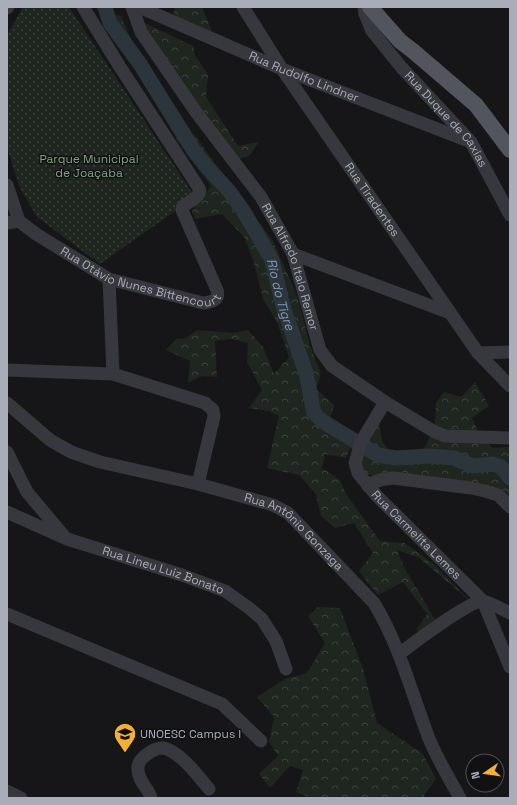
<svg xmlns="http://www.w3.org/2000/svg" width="517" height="805" font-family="'Space Grotesk',sans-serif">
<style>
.forest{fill:url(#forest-crowns)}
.park{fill:url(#park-dots)}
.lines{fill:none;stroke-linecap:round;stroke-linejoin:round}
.river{stroke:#2c353c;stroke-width:15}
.minor{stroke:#37383d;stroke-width:13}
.major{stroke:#53555c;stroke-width:16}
.labels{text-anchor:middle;stroke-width:3;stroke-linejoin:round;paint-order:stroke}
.street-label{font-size:12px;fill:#a8adb8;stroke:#111113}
.park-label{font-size:12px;fill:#7fa381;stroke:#111113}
.poi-label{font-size:12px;fill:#a8adb8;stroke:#111113;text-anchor:start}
.water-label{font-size:13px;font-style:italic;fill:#7f9bb3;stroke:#111113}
</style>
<defs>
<pattern id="forest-crowns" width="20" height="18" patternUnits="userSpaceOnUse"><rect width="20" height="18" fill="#1e261f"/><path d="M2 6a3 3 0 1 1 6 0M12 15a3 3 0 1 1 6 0" fill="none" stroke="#3c433d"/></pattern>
<pattern id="park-dots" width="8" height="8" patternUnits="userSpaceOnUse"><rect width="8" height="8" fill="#1e261f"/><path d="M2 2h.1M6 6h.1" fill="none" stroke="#3c433d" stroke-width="1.8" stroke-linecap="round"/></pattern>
</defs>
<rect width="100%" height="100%" fill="#161618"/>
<g class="forest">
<polygon points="175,7 202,7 212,32 173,15"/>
<polygon points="102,12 121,16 131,39 192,132 273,241 297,296 310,345 321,374 316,389 334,405 330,419 355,437 346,458 325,454 322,468 340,480 346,494 380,541 404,543 434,564 469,600 418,557 397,550 404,567 437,623 419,636 417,629 427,614 403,582 378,595 359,571 373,553 354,523 335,528 321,516 316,494 299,475 267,468 279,416 269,411 249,408 262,390 247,362 248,343 231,339 215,341 217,377 202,376 188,383 190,361 166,350 176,339 186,338 197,330 233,333 248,330 263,347 274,374 289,357 277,322 263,299 253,259 244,237 222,214 195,219 192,211 211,186 181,146"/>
<polygon points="137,19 193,46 195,55 208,75 206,97 238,146 259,142 249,156 235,160"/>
<polygon points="475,382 489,406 472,418 478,431 492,448 510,447 510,506 502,495 373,476 364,473 360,468 366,444 379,422 382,441 390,452 420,455 426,445 435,424 436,403 444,392 461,397"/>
<polygon points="318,607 340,608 363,669 377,723 423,754 436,779 424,795 425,798 311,798 296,792 303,770 290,766 270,788 259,774 278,756 269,742 274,717 257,697 285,679 307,673 325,643 308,616"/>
</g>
<polygon class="park" points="23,7 69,7 195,197 100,264 37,217 20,188 7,147 7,35"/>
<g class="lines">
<path class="river" id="s1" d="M105 7 110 23 140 64 194 151 206 166 229 191 244 212 272 260 283 306 306 373 314 413 322 421 378 455 396 458 429 456 454 458 473 466 493 464 501 467 510 478"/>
<g class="minor">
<path id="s2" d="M132 7 141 32 196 112 261 197 293 254 320 350 332 366 385 402 435 432 445 436 510 438"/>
<path id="s3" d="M139 7 282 69 471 142"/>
<path id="s4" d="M243 7 282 69 478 353 510 386"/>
<path id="s5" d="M364 7 365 14 372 31 402 68 471 142 510 215"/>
<polyline points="7,8 8,7"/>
<polyline points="7,185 19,221"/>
<path id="s6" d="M19 221 36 234 109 279 203 303C212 302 220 300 217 290L182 210 183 206C190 201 202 197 199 188L120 67 83 7"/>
<polyline points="7,223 19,221"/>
<polyline points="293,254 450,313"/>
<polyline points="109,279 113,374"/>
<polyline points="478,353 510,352"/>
<polyline points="7,370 113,374 205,403 213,410 214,416 198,484"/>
<path id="s7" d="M385 402 361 442 355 463 358 473 377 496 483 601 510 667"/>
<path id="s8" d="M7 403 50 440 71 452 100 462 198 484 273 505 288 513 374 603C399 644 411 691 428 736 436 757 449 778 460 798"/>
<polyline points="7,452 27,492 64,536"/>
<path d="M368 486C376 480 383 479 393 478L471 488 485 491 498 495 510 507"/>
<path id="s9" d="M7 512 67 539 182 575 225 591 249 608 262 619 276 641 286 669"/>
<polyline points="7,614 222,704 261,741"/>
<path d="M399 654C412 644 468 602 482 601 488 601 503 610 510 613"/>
<polyline points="7,791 21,798"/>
<path d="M151 798C148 786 139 784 138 770 137 763 141 759 146 755 151 751 157 748 163 748 180 751 199 777 209 789"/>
</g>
<polyline class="major" points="370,7 400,41 413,51 476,105 510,150"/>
</g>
<defs>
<g id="university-pin" transform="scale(1.15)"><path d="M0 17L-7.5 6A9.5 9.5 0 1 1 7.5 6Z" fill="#f2b134" stroke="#111113"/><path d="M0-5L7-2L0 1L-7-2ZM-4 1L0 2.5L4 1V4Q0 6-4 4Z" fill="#111"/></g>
</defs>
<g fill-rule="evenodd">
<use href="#university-pin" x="125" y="734"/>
</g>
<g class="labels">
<g class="street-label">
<text dy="4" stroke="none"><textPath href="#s3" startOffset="179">Rua Rudolfo Lindner</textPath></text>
<text dy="4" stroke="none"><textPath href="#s5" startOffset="141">Rua Duque de Caxias</textPath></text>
<text dy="4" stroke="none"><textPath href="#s4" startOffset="232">Rua Tiradentes</textPath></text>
<text dy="4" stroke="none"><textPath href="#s2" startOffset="307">Rua Alfredo Italo Remor</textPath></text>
<text dy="4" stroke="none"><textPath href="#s6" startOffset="137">Rua Otávio Nunes Bittencourt</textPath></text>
<text dy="4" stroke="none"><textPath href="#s8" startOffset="322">Rua Antônio Gonzaga</textPath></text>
<text dy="4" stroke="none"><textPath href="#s7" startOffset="164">Rua Carmelita Lemes</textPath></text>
<text dy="4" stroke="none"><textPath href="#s9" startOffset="167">Rua Lineu Luiz Bonato</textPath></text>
</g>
<g class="park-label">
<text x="89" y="163">Parque Municipal<tspan x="89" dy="14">de Joaçaba</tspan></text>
</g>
<g class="poi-label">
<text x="140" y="738">UNOESC Campus I</text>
</g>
<g class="water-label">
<text dy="5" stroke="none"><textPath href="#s1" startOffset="340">Rio do Tigre</textPath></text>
</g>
</g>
<rect width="517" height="805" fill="none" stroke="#a8adb8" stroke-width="16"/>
<g transform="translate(485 773) rotate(257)"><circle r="19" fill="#111113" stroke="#4d4f55"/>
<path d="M0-3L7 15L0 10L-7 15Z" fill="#f2b134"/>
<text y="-6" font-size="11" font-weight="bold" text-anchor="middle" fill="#a8adb8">N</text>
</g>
</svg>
